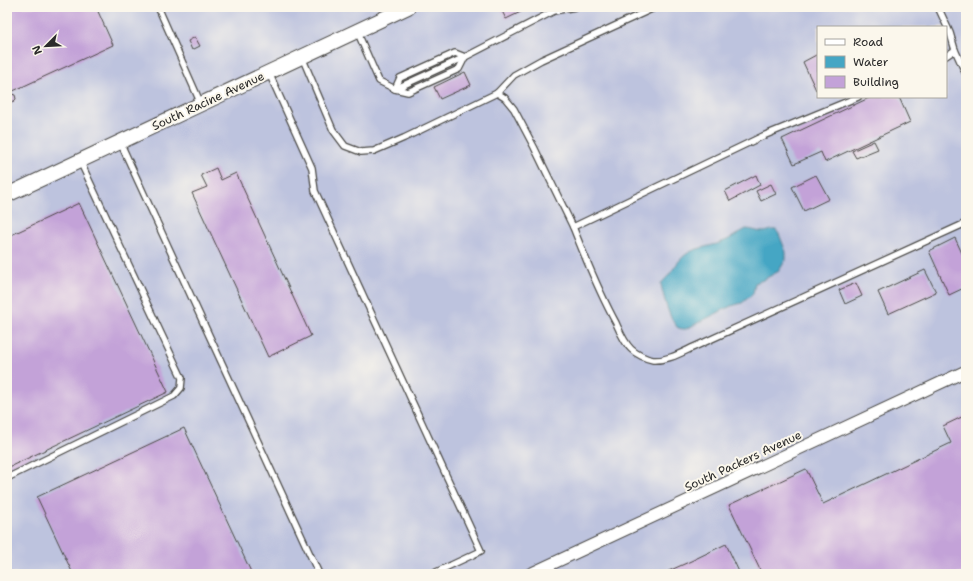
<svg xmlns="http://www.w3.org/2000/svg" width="973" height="581" font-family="'Shantell Sans',sans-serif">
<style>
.industrial{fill:#bdc3de;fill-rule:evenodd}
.water{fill:#45a6c4;stroke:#386878}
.building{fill:#c3a2d8}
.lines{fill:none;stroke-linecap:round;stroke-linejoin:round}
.service-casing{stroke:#494845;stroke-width:8}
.minor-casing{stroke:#494845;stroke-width:13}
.tertiary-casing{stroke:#494845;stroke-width:16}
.service{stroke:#fff;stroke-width:5.5}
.minor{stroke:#fff;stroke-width:11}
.tertiary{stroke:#fff;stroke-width:14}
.labels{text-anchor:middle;stroke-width:4;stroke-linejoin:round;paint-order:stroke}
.street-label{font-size:12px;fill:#2b2b2b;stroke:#fbf7ec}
</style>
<rect width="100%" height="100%" fill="#fbf7ec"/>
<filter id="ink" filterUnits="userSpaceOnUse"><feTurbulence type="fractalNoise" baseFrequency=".025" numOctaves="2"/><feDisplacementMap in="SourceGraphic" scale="8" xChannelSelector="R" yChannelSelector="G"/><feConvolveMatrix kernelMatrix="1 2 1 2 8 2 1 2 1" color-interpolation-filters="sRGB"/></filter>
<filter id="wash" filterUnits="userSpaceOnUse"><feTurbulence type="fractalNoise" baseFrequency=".012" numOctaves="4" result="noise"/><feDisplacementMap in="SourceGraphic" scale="16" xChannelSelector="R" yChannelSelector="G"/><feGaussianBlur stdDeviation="0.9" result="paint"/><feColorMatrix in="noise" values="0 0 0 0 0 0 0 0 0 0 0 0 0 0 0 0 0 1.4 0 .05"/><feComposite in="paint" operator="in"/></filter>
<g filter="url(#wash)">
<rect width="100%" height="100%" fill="#f5ebd6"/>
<path class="industrial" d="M7 7H966V574H7ZM818 27H946V97H818Z"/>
<path class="water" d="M746 229C752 229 758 232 763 232 768 232 771 229 776 230L779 234 786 252V259L779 271 763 280 755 283 753 294 742 303 731 306 686 329C683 329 680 329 677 327 669 319 663 295 661 284 663 281 666 278 669 275 679 261 683 252 701 248 708 246 715 245 722 242 731 239 738 233 746 229Z"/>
<g id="blocks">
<g class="building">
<polygon points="7,7 96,7 113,45 11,92 12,94 15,95 16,99 14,101 8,104 9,106 7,107"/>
<polygon points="500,7 531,7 506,19"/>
<polygon points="195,37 200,46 192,50 188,41"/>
<polygon points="818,54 818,89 816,90 803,62"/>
<polygon points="465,72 471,85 440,99 434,87"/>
<polygon points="871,97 899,97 910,122 825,162 821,152 794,164 782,139"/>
<polygon points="874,141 878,149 856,158 852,151"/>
<polygon points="216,168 221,180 236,173 311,336 268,357 192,193 207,187 201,175"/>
<polygon points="756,175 760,185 730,201 725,191"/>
<polygon points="816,175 829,199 804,211 792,187"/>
<polygon points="771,184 776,194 761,201 756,191"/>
<polygon points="79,203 168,392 7,468 7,237"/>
<polygon points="955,238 966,262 966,287 949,295 929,251"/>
<polygon points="925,270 936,292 888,314 878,292"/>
<polygon points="856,283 862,296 845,304 839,290"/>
<polygon points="966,415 966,574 762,574 729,505 806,469 823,504 951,443 943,426"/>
<polygon points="184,428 252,574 73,574 37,497"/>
<polygon points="726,544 740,574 662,574 691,561"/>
</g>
</g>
</g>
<g filter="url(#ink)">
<use href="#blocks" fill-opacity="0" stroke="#494845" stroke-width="1"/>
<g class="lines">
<g class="service-casing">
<g id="service">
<polyline points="158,7 201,104"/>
<polyline points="938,7 950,33 955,50 946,56"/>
<polyline points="357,31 379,81 395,89 465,57 554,11 575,7"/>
<polyline points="955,50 966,74"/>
<polygon points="455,53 465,57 459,69 408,92 395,89 400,78"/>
<polyline points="302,57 333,130 345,146 361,152 374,151 404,138 497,93 514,75 541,60 656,7"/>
<polyline points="269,73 312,168 315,191 481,551 432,574"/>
<polyline points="497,93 505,98 514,109 534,147 573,227 763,136 858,97"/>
<polyline points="120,142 319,574"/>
<path d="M573 227C586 260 599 292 616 323 620 332 624 342 631 349 636 354 646 359 653 360 667 361 681 353 694 347L966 223"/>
<polyline points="7,478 174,396 181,388 182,378 80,161"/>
</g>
</g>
<g class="minor-casing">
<polyline id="minor" points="530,574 966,371"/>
</g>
<g class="tertiary-casing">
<polyline id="tertiary" points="7,195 408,7"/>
</g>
<use href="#service" class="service"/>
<use href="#minor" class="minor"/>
<use href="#tertiary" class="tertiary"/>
</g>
</g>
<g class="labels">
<g class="street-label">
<text transform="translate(208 101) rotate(-25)" y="4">South Racine Avenue</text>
<text transform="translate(743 461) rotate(-25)" y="4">South Packers Avenue</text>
</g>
</g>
<rect width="973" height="581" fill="none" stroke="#fbf7ec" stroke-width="24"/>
<rect x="817" y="26" width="130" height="72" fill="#fbf7ec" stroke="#a8a59f"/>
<rect x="825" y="39" width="20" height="6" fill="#ffffff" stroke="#a8a59f"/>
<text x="853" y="46" font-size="12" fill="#2b2b2b">Road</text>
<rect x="825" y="56" width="20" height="12" fill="#45a6c4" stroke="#a8a59f"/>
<text x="853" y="66" font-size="12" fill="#2b2b2b">Water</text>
<rect x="825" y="76" width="20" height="12" fill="#c3a2d8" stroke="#a8a59f"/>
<text x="853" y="86" font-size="12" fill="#2b2b2b">Building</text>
<g transform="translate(46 46) rotate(246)" stroke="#fbf7ec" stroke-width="3" paint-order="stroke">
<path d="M0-3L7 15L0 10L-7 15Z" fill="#2b2b2b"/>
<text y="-6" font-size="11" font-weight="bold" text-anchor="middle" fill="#2b2b2b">N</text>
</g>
</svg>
